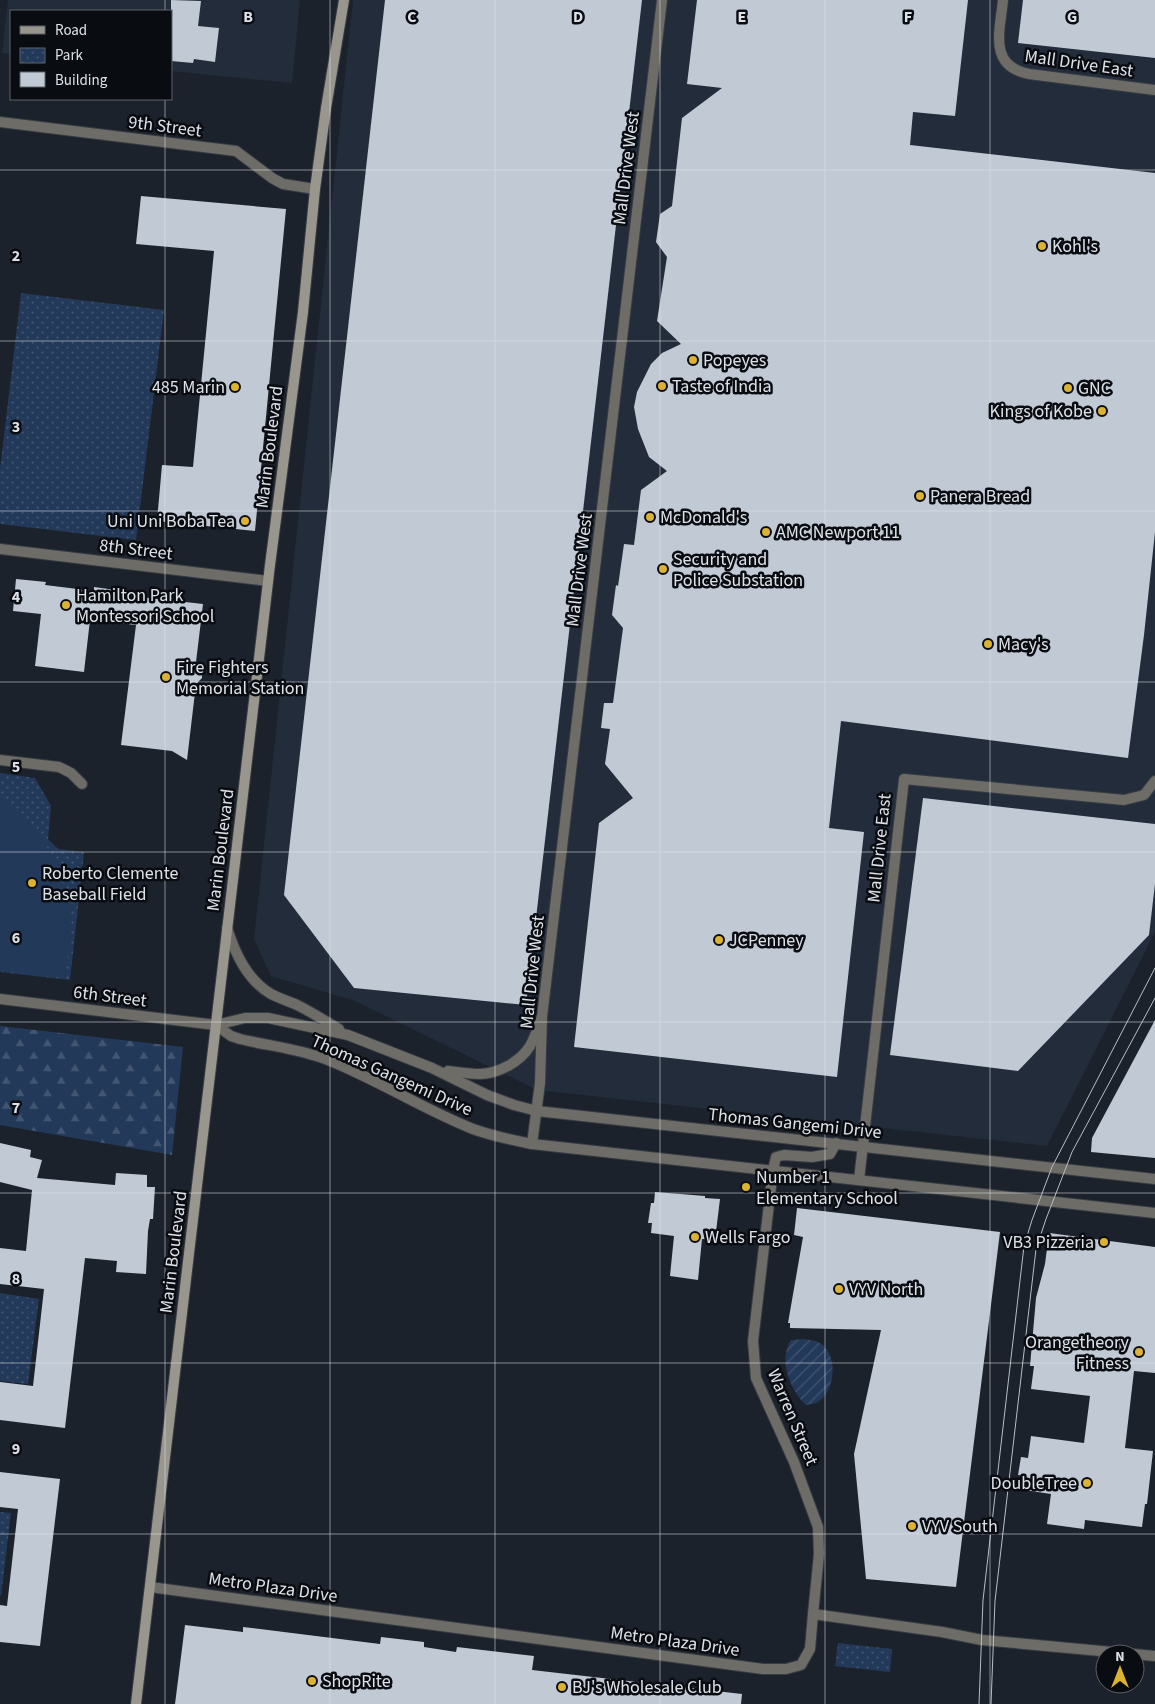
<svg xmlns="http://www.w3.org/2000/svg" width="1155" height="1704" font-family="'Source Sans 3',sans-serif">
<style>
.built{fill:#222c3a}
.forest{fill:url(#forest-firs)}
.park{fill:url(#park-dots)}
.garden{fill:url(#garden-furrows)}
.pitch{fill:#233959}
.building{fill:#c1c9d5}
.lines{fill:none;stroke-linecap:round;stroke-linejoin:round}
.minor-casing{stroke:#373d45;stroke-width:12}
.tertiary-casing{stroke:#373d45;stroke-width:12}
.secondary-casing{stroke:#373d45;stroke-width:12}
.minor{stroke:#6e6c66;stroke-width:10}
.tertiary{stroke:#6e6c66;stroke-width:10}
.secondary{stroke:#99968d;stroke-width:10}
.tram{stroke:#b9bec4;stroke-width:1}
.grid{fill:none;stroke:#dee2e8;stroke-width:1;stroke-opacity:0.55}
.poi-dot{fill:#dcb233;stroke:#090c10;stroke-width:2}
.labels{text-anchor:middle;stroke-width:5;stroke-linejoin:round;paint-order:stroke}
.street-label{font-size:18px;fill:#dee2e8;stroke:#090c10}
.poi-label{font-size:18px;fill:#dee2e8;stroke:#090c10;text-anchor:start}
.grid-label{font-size:16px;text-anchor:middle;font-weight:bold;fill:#dee2e8;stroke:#090c10;stroke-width:5;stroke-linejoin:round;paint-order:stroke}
</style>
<defs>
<pattern id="forest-firs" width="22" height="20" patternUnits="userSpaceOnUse" patternTransform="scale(1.25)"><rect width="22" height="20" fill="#233959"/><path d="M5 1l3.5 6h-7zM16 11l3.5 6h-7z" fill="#425571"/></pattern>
<pattern id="park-dots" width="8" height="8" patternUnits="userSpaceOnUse" patternTransform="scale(1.25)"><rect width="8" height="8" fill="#233959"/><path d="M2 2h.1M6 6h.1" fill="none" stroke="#425571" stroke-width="1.8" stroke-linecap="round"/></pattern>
<pattern id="garden-furrows" width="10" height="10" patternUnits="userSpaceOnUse" patternTransform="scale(1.25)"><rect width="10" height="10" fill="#233959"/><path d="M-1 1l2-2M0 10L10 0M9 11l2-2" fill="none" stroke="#425571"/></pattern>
</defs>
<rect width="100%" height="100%" fill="#1c222b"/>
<g class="built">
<polygon points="8,0 300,0 292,83 171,71 171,11 11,11 11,54 2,53"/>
<polygon points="353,0 1155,0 1155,932 1047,1146 537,1090 355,1001 271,976 254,939"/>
</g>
<polygon class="forest" points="0,1026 183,1047 172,1155 0,1125"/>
<g class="park">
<polygon points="21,293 164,310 136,540 0,524 0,469"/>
<polygon points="0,773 35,778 51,806 48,839 58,849 84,852 70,980 0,972"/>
<polygon points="0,1293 39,1299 28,1384 0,1381"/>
<polygon points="0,1512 11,1513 1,1596 0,1596"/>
<polygon points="838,1643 892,1649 890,1672 835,1666"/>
</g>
<path class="garden" d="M803 1339C808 1340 814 1340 818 1342 839 1352 836 1391 818 1402 815 1404 810 1404 806 1405 790 1390 778 1360 791 1340Z"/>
<path class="pitch" d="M0 796C6 800 13 804 19 810 48 840 69 882 70 924 71 942 67 961 65 978L0 971Z"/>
<g class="building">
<polygon points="171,0 201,1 198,26 219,28 215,62 194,59 193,63 171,61"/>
<polygon points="385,0 642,0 526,1005 354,988 284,895"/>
<polygon points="697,0 968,0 955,116 913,112 910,145 1155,173 1155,532 1144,635 1128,758 841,721 829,828 864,832 837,1077 574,1047 599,823 633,798 605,764 610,729 601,728 604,703 613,703 623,628 612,615 616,585 618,586 624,544 634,545 641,490 667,471 649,457 638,429 634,407 637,392 651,364 662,353 681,344 657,321 667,257 656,242 660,214 672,206 682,118 722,88 687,84"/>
<polygon points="1023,0 1155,0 1155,58 1018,43"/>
<polygon points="141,196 286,209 255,531 157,521 162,465 193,467 214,251 136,244"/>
<polygon points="16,579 46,582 45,585 94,591 94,587 123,591 123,595 203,604 196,662 202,670 202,678 196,684 187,760 172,751 121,745 136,625 90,620 84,672 35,666 41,614 13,611"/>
<polygon points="923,798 1155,824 1155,884 1149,935 1018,1071 890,1055"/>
<polygon points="1155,1020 1155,1158 1091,1152 1092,1138"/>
<polygon points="0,1143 31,1150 30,1157 42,1160 37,1178 115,1185 116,1173 147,1175 147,1187 155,1187 153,1219 150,1219 148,1231 146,1274 116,1272 117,1261 85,1258 65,1428 0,1420 0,1382 33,1386 44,1289 0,1284 0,1248 26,1251 32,1190 0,1182"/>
<polygon points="655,1192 705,1196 705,1198 720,1199 715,1240 702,1239 698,1280 670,1276 674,1236 651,1233 652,1223 648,1223 651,1203 654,1203"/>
<polygon points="797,1208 1000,1232 956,1587 866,1579 854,1454 881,1330 790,1328 790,1323 788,1323 803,1237 794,1235"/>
<polygon points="1049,1233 1155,1247 1155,1373 1134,1371 1125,1448 1153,1451 1147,1504 1145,1504 1142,1527 1085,1520 1084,1529 1047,1524 1051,1494 1024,1490 1025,1476 1018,1475 1021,1457 1028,1458 1031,1436 1084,1443 1090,1396 1031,1389 1034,1366 1030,1366 1036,1298 1045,1264"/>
<polygon points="0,1472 60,1479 40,1646 0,1642 0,1605 7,1606 18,1509 0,1507"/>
<polygon points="185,1625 243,1632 243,1627 380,1644 381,1637 424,1642 424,1647 456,1652 457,1647 534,1656 532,1670 742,1694 741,1704 175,1704"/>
</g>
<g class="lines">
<g class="minor-casing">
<g id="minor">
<path d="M1003 0C1000 31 988 66 1029 74L1155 90"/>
<polyline points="0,122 236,151 272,178 283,184 315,189"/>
<polyline points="0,760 59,767 71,773 82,784"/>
<polyline points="0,999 216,1025"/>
<polyline points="532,1144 540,1083 542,1017 662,0"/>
<polyline points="773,1170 753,1341 756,1378 794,1462 818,1527 819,1554 813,1614"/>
<polyline points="859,1180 904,779 1124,800 1144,795 1155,781"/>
<polyline points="150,1587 763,1669 786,1669 801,1665 810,1649 813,1614 942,1632 982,1640 1155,1656"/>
</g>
</g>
<g class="tertiary-casing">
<g id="tertiary">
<polyline points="0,549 268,581"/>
<path d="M227 928C235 953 247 980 271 994 279 998 287 1001 295 1004 310 1011 325 1021 339 1029"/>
<path d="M216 1025 231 1036 240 1039C269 1046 300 1049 328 1060 378 1080 423 1109 473 1129 492 1136 512 1140 532 1144L1155 1213"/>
<polyline points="216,1025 245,1018 268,1018 348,1035 432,1068 487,1095 514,1105 537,1111 1155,1179"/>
<path d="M448 1071C458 1072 469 1074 479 1074 498 1074 520 1062 530 1046 535 1037 538 1027 542 1017"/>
<polyline points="773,1170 776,1157 784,1155 812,1157 830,1154 836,1143"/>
</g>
</g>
<g class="secondary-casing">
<polyline id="secondary" points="136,1704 270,565 303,312 315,189 326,108 344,0"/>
</g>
<use href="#minor" class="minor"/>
<use href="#tertiary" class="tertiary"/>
<use href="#secondary" class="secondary"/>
<g class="tram">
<polyline points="979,1704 983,1600 1024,1246 1032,1220 1052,1167 1155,968"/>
<polyline points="991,1704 995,1601 1036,1249 1046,1219 1072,1152 1155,998"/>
</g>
</g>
<path class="grid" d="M165 0V11M330 0V1704M495 0V1704M660 0V1704M825 0V1704M990 0V1704M165 99V1704M0 170H1155M0 341H1155M0 511H1155M0 682H1155M0 852H1155M0 1022H1155M0 1193H1155M0 1363H1155M0 1534H1155"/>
<g class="poi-dot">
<circle cx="1042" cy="246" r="5"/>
<circle cx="693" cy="360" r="5"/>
<circle cx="662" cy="386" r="5"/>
<circle cx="235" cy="387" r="5"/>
<circle cx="1068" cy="388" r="5"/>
<circle cx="1102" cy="411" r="5"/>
<circle cx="920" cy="496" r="5"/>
<circle cx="650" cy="517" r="5"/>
<circle cx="245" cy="521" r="5"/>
<circle cx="766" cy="532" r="5"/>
<circle cx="663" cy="569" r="5"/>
<circle cx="66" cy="605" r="5"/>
<circle cx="988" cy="644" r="5"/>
<circle cx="166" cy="677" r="5"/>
<circle cx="32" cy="883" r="5"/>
<circle cx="719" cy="940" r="5"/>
<circle cx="746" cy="1187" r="5"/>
<circle cx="695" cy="1237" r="5"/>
<circle cx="1104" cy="1242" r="5"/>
<circle cx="839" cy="1289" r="5"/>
<circle cx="1139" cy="1352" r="5"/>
<circle cx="1087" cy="1483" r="5"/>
<circle cx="912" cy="1526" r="5"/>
<circle cx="312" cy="1681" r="5"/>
<circle cx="562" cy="1687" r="5"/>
</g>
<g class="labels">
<g class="street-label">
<text transform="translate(1079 63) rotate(8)" y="6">Mall Drive East</text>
<text transform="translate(165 126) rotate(7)" y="6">9th Street</text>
<text transform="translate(626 168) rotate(-83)" y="6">Mall Drive West</text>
<text transform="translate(269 447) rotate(-83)" y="6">Marin Boulevard</text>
<text transform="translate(136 549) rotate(7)" y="6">8th Street</text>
<text transform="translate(579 570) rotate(-83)" y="6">Mall Drive West</text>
<text transform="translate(879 848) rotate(-84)" y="6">Mall Drive East</text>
<text transform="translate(220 850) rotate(-83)" y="6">Marin Boulevard</text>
<text transform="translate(532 972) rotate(-84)" y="6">Mall Drive West</text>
<text transform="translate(110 996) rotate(7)" y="6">6th Street</text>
<text transform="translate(392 1075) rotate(24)" y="6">Thomas Gangemi Drive</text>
<text transform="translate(795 1123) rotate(6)" y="6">Thomas Gangemi Drive</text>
<text transform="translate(173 1252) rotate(-83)" y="6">Marin Boulevard</text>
<text transform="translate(793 1417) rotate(67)" y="6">Warren Street</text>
<text transform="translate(273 1587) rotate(8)" y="6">Metro Plaza Drive</text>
<text transform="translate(675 1641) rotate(8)" y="6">Metro Plaza Drive</text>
</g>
<g class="poi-label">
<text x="1052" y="252">Kohl's</text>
<text x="703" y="366">Popeyes</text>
<text x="672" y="392">Taste of India</text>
<text x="225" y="393" text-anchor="end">485 Marin</text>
<text x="1078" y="394">GNC</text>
<text x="1092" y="417" text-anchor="end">Kings of Kobe</text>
<text x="930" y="502">Panera Bread</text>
<text x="660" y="523">McDonald's</text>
<text x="235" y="527" text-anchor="end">Uni Uni Boba Tea</text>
<text x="776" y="538">AMC Newport 11</text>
<text x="673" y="565">Security and<tspan x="673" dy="21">Police Substation</tspan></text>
<text x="76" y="601">Hamilton Park<tspan x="76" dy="21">Montessori School</tspan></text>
<text x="998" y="650">Macy's</text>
<text x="176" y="673">Fire Fighters<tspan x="176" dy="21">Memorial Station</tspan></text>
<text x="42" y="879">Roberto Clemente<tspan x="42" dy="21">Baseball Field</tspan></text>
<text x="729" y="946">JCPenney</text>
<text x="756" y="1183">Number 1<tspan x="756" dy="21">Elementary School</tspan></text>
<text x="705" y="1243">Wells Fargo</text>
<text x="1094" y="1248" text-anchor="end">VB3 Pizzeria</text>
<text x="849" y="1295">VYV North</text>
<text x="1129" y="1348" text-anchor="end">Orangetheory<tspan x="1129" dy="21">Fitness</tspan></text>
<text x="1077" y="1489" text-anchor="end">DoubleTree</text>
<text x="922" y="1532">VYV South</text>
<text x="322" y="1687">ShopRite</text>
<text x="572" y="1693">BJ's Wholesale Club</text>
</g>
</g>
<g class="grid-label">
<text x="248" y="22">B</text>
<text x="412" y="22">C</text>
<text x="578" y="22">D</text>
<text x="742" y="22">E</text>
<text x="908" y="22">F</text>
<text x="1072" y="22">G</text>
<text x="16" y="261">2</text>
<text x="16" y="432">3</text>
<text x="16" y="602">4</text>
<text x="16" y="772">5</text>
<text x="16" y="943">6</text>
<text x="16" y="1113">7</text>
<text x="16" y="1284">8</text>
<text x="16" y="1454">9</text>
</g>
<rect x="10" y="10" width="162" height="90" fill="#090c10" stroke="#5e6266"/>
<rect x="20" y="26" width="25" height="8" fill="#99968d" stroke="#5e6266"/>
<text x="55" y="35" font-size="15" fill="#dee2e8">Road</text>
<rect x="20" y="48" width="25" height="15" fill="url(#park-dots)" stroke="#5e6266"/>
<text x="55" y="60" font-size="15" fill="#dee2e8">Park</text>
<rect x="20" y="72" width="25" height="15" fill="#c1c9d5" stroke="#5e6266"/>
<text x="55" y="85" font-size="15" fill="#dee2e8">Building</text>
<g transform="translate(1120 1669)"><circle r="24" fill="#090c10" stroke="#5e6266"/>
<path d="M0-4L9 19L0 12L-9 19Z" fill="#dcb233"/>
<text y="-8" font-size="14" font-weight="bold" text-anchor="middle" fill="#dee2e8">N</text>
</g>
</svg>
